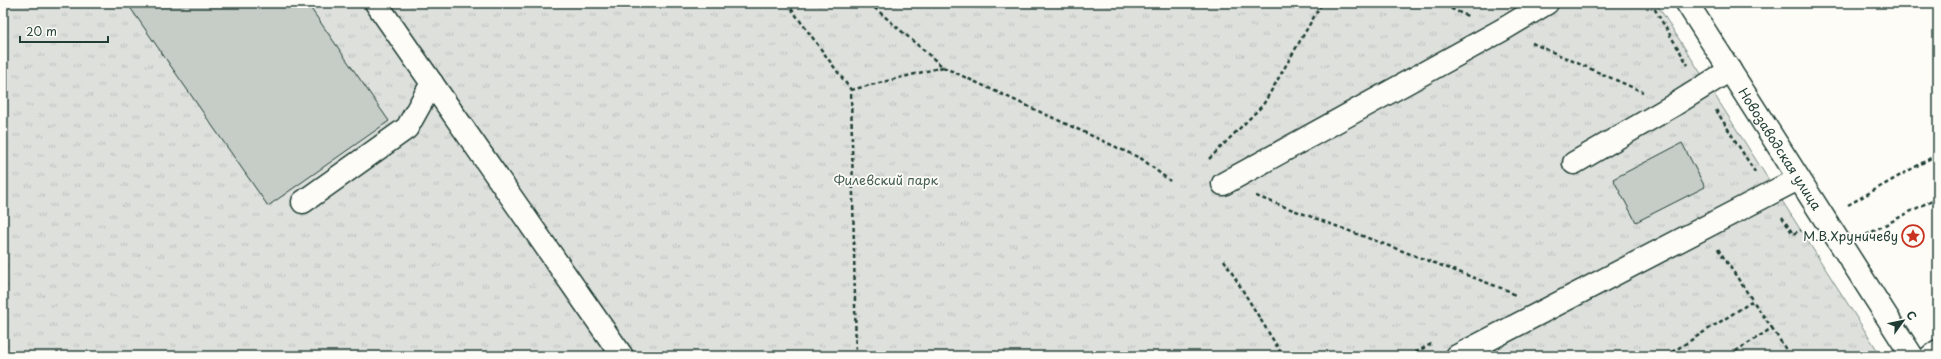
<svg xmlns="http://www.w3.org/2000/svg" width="1941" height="359" font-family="'Playpen Sans',sans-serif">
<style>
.park{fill:url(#park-tufts);stroke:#7e8e88}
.building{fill:#c6cdc7;stroke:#1f3d34}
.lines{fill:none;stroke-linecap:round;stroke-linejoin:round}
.minor-casing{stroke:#1f3d34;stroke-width:25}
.path{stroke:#1f3d34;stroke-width:2.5;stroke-dasharray:4 3;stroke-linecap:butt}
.minor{stroke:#fdfcf7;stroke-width:22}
.labels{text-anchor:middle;stroke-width:3.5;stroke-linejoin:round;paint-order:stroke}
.street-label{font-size:13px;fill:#1f3d34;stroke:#fdfcf7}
.park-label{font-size:13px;fill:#455e55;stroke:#fdfcf7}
.poi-label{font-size:13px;fill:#1f3d34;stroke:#fdfcf7;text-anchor:end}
</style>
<defs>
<pattern id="park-tufts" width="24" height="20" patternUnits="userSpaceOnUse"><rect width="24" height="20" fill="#dde0db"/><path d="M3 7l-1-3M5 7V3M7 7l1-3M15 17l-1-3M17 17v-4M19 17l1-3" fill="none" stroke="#bdc1bd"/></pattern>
</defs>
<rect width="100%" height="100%" fill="#fdfcf7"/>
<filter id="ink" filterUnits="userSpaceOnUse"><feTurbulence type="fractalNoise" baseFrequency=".025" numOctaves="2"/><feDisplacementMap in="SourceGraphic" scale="8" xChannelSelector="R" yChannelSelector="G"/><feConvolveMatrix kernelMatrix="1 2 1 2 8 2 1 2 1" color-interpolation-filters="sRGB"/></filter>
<g filter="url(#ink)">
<polygon class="park" points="3,3 1656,3 1881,356 3,356"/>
<g class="building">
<polygon points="127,3 307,3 389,121 268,206"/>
<polygon points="955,3 992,3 992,8 955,7"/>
<polygon points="1682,143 1705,187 1636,222 1613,179"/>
</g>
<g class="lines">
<g class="minor-casing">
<g id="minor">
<polyline points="376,3 622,356"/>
<path id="s1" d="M1687 3 1912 356"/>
<polyline points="1574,163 1674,105 1730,70"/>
<polyline points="1223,184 1502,30 1547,3"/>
<polyline points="303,202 407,128 432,83"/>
<polyline points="1457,356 1798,179"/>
<polyline points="1931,356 1938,351"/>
</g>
</g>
<g class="path">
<polyline points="787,3 851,90 856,356"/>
<polyline points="869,3 943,67 1142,159 1170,181"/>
<polyline points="1438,3 1470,17"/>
<polyline points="1651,3 1688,65"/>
<polyline points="1532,43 1643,92"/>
<polyline points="851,90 943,67"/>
<polyline points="1716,110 1755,172"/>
<polyline points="1209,159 1263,105 1322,3"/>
<polyline points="1256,196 1509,291 1516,296"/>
<polyline points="1848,205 1938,154"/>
<polyline points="1782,217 1793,234 1801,230"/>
<polyline points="1866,235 1938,197"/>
<polyline points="1718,249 1753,301"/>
<polyline points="1224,260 1283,356"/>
<polyline points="1772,328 1790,356"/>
<polyline points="1409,356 1433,343"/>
<polyline points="1666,356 1753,301 1772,328 1728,356"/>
</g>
<use href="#minor" class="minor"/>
</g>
</g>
<defs>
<g id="sight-ring" transform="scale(1.15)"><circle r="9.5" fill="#fdfcf7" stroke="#c8321e" stroke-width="1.5"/><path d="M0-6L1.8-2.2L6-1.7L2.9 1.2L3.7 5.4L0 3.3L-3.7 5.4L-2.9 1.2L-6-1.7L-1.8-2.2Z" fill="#c8321e"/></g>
</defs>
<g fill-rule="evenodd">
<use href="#sight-ring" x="1913" y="236"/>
</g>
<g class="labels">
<g class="street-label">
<text dy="5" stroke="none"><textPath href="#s1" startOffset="173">Новозаводская улица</textPath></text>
</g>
<g class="park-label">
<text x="886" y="185">Филевский парк</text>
</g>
<g class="poi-label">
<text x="1898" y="241">М.В.Хруничеву</text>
</g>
</g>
<rect width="1941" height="359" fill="none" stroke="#fdfcf7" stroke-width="16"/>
<rect x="8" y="8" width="1925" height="343" fill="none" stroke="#1f3d34" stroke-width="1.5" filter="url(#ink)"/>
<g transform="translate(1903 321) rotate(57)" stroke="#fdfcf7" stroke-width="3" paint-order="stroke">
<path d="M0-3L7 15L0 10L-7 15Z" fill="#1f3d34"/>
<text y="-6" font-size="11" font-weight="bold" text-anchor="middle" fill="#1f3d34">С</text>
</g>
<path d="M20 36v6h88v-6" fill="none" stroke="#1f3d34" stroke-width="2"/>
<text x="26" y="36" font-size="12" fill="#1f3d34" stroke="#fdfcf7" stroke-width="3" paint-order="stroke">20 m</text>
</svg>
